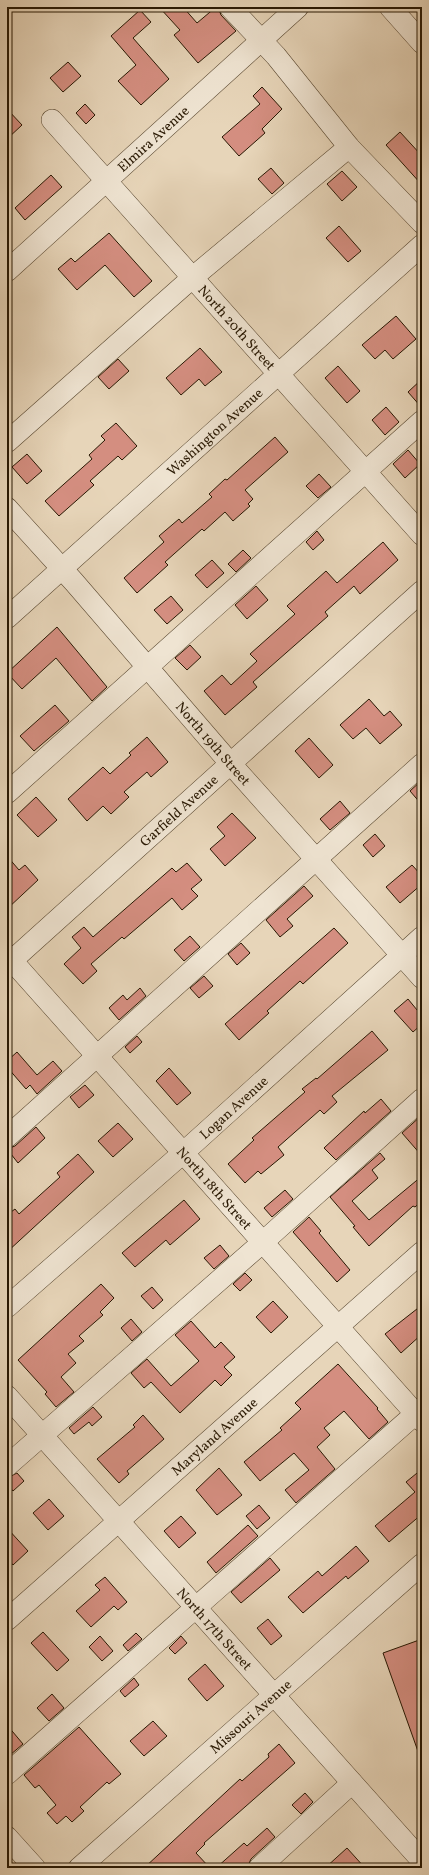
<svg xmlns="http://www.w3.org/2000/svg" width="429" height="1875" font-family="Vollkorn,serif">
<style>
.building{fill:#d48e80;stroke:#281803}
.lines{fill:none;stroke-linecap:round;stroke-linejoin:round}
.minor-casing{stroke:#584730;stroke-width:22}
.minor{stroke:#efe4d2;stroke-width:21}
.labels{text-anchor:middle;stroke-width:4;stroke-linejoin:round;paint-order:stroke}
.street-label{font-size:14px;fill:#281803;stroke:#efe4d2}
</style>
<rect width="100%" height="100%" fill="#e7d5b9"/>
<filter id="stains"><feTurbulence type="fractalNoise" baseFrequency=".005" numOctaves="4"/><feColorMatrix values="0 0 0 0 .2 0 0 0 0 .09 0 0 0 0 .02 0 0 0 .5 -.17"/></filter>
<radialGradient id="worn" r=".72"><stop offset=".6" stop-color="#630" stop-opacity="0"/><stop offset="1" stop-color="#630" stop-opacity=".3"/></radialGradient>
<g class="building">
<polygon points="159,7 183,7 197,23 216,7 218,7 221,15 236,31 198,63 174,35 180,30"/>
<polygon points="140,10 151,22 133,38 169,79 141,105 118,81 136,65 111,36"/>
<polygon points="68,62 81,76 63,92 50,78"/>
<polygon points="262,87 282,109 262,129 265,133 239,156 222,137 260,104 253,96"/>
<polygon points="85,104 95,115 86,124 76,113"/>
<polygon points="7,109 22,125 7,139"/>
<polygon points="400,132 422,156 422,185 386,145"/>
<polygon points="271,168 284,183 272,194 258,179"/>
<polygon points="342,171 357,187 342,201 327,184"/>
<polygon points="51,175 62,187 25,220 15,208"/>
<polygon points="339,226 361,251 348,262 326,238"/>
<polygon points="109,233 152,281 134,297 105,265 77,290 58,269 71,258 75,262"/>
<polygon points="396,316 416,339 393,359 385,350 375,359 362,345"/>
<polygon points="200,348 222,372 205,386 199,379 181,395 166,378"/>
<polygon points="118,359 129,371 109,389 98,377"/>
<polygon points="338,366 360,391 347,403 325,378"/>
<polygon points="422,379 422,408 408,392"/>
<polygon points="386,407 399,422 385,435 372,420"/>
<polygon points="116,423 137,446 122,460 118,456 90,481 94,485 59,516 45,501 92,459 89,455 105,440 101,436"/>
<polygon points="275,437 288,452 245,490 253,499 248,504 250,506 233,521 225,512 204,531 202,529 165,562 168,565 137,593 124,578 164,542 159,536 179,519 182,523 212,497 209,494 225,479 227,480"/>
<polygon points="408,450 420,464 405,478 393,464"/>
<polygon points="27,454 42,471 27,484 12,467"/>
<polygon points="319,474 331,487 318,498 306,486"/>
<polygon points="317,531 324,540 313,550 306,542"/>
<polygon points="383,542 398,560 360,594 354,586 325,612 328,616 253,682 257,687 225,715 204,691 222,675 231,685 257,661 250,654 295,614 287,606 326,571 337,583"/>
<polygon points="243,550 251,558 236,572 228,564"/>
<polygon points="212,560 224,573 207,588 195,575"/>
<polygon points="256,586 268,600 247,619 235,605"/>
<polygon points="171,596 183,610 167,624 154,610"/>
<polygon points="57,627 107,687 92,701 56,658 22,689 7,673"/>
<polygon points="190,645 201,657 187,670 175,658"/>
<polygon points="369,699 384,716 390,711 402,725 380,744 366,728 353,739 340,725"/>
<polygon points="55,705 69,721 34,751 20,736"/>
<polygon points="147,737 168,762 151,777 147,772 124,792 129,797 111,814 103,806 87,821 68,799 103,767 110,774 131,755 129,753"/>
<polygon points="309,738 333,765 319,778 295,751"/>
<polygon points="422,780 422,805 410,791"/>
<polygon points="36,797 57,820 38,837 17,815"/>
<polygon points="340,801 350,813 330,830 320,819"/>
<polygon points="232,813 256,838 225,866 210,849 225,836 217,827"/>
<polygon points="375,834 385,846 373,857 363,845"/>
<polygon points="7,856 19,870 25,865 38,880 7,909"/>
<polygon points="187,863 202,880 191,889 198,896 182,910 172,898 124,939 122,937 91,964 97,971 83,984 64,964 81,948 72,937 84,927 93,937 172,868 176,872"/>
<polygon points="412,865 422,876 422,884 400,903 386,887"/>
<polygon points="304,886 313,896 287,919 293,926 280,937 266,920"/>
<polygon points="334,928 348,943 303,984 300,981 267,1011 269,1013 239,1040 225,1024"/>
<polygon points="190,936 200,947 184,961 174,950"/>
<polygon points="241,943 250,953 237,965 228,954"/>
<polygon points="204,976 213,986 199,998 190,988"/>
<polygon points="140,988 146,996 119,1020 109,1008 123,995 127,1000"/>
<polygon points="408,999 422,1016 422,1024 413,1032 394,1011"/>
<polygon points="372,1031 388,1050 332,1096 337,1102 324,1114 320,1110 278,1147 284,1155 261,1174 258,1171 245,1183 228,1164 254,1140 252,1138 305,1092 302,1089 316,1078 317,1079"/>
<polygon points="137,1036 142,1042 130,1053 125,1047"/>
<polygon points="17,1052 37,1075 53,1061 62,1071 37,1094 30,1085 26,1089 7,1067 7,1061"/>
<polygon points="169,1068 191,1093 177,1105 156,1081"/>
<polygon points="85,1085 94,1095 79,1108 70,1097"/>
<polygon points="381,1099 391,1111 336,1160 324,1148 364,1111 365,1113"/>
<polygon points="422,1115 422,1156 402,1133"/>
<polygon points="118,1123 133,1139 113,1157 98,1141"/>
<polygon points="36,1127 45,1138 18,1163 7,1149 15,1146"/>
<polygon points="380,1153 385,1159 372,1170 378,1178 352,1201 369,1220 422,1176 422,1201 415,1207 413,1206 369,1246 353,1227 355,1226 330,1197"/>
<polygon points="78,1154 94,1172 7,1252 7,1215 15,1209 19,1214 60,1177 57,1173"/>
<polygon points="285,1190 293,1199 272,1217 264,1208"/>
<polygon points="184,1200 200,1219 170,1245 166,1240 135,1267 122,1253"/>
<polygon points="309,1217 321,1231 319,1233 350,1270 337,1282 293,1232"/>
<polygon points="220,1245 229,1256 214,1269 204,1258"/>
<polygon points="245,1273 252,1280 240,1291 233,1284"/>
<polygon points="101,1284 114,1298 100,1312 103,1315 79,1336 84,1341 68,1354 76,1363 61,1377 74,1392 56,1407 45,1394 47,1392 18,1360"/>
<polygon points="152,1287 163,1300 153,1309 141,1296"/>
<polygon points="273,1301 288,1317 271,1333 256,1317"/>
<polygon points="422,1305 422,1334 401,1353 385,1334"/>
<polygon points="131,1319 142,1332 132,1341 121,1328"/>
<polygon points="191,1321 215,1348 221,1342 235,1357 224,1367 232,1375 221,1386 215,1380 180,1413 151,1382 144,1388 131,1373 147,1359 171,1386 199,1361 175,1335"/>
<polygon points="338,1364 378,1408 377,1409 388,1422 369,1439 344,1411 324,1428 330,1435 317,1447 335,1469 296,1503 285,1490 309,1470 294,1453 260,1481 244,1462 282,1430 280,1428 301,1409 295,1403"/>
<polygon points="93,1407 102,1417 92,1426 89,1422 74,1434 69,1428"/>
<polygon points="143,1415 164,1439 127,1471 129,1474 119,1483 97,1459 135,1427 133,1425"/>
<polygon points="219,1468 242,1495 217,1515 196,1490"/>
<polygon points="422,1469 422,1514 389,1542 375,1526 415,1492 406,1482"/>
<polygon points="17,1473 24,1481 13,1491 7,1484 7,1478"/>
<polygon points="49,1499 64,1516 48,1530 33,1513"/>
<polygon points="259,1505 270,1518 257,1529 246,1516"/>
<polygon points="181,1516 196,1533 179,1548 164,1531"/>
<polygon points="248,1525 258,1536 216,1573 207,1562"/>
<polygon points="7,1528 28,1551 13,1565 7,1558"/>
<polygon points="356,1546 369,1561 348,1579 346,1576 303,1613 288,1597 318,1571 322,1576"/>
<polygon points="270,1558 280,1570 241,1603 231,1592"/>
<polygon points="105,1577 127,1602 118,1610 114,1606 91,1627 76,1611 100,1590 95,1585"/>
<polygon points="268,1619 282,1636 271,1645 257,1628"/>
<polygon points="43,1632 69,1660 57,1671 31,1643"/>
<polygon points="136,1633 142,1639 128,1651 123,1645"/>
<polygon points="100,1636 113,1651 102,1661 89,1647"/>
<polygon points="181,1636 187,1643 175,1654 169,1648"/>
<polygon points="422,1639 422,1756 420,1757 383,1653"/>
<polygon points="205,1664 224,1686 207,1701 188,1679"/>
<polygon points="134,1678 139,1685 125,1697 120,1691"/>
<polygon points="52,1694 64,1708 49,1721 37,1708"/>
<polygon points="153,1721 167,1736 144,1756 130,1741"/>
<polygon points="7,1725 23,1744 10,1755 7,1752"/>
<polygon points="79,1727 121,1774 109,1784 107,1782 80,1807 84,1811 72,1822 66,1816 57,1824 47,1813 56,1805 39,1785 35,1788 24,1775"/>
<polygon points="279,1744 295,1763 204,1843 205,1844 196,1853 210,1868 144,1868 240,1779 242,1781 269,1757 268,1754"/>
<polygon points="305,1793 313,1802 301,1814 292,1805"/>
<polygon points="267,1828 275,1837 251,1859 247,1868 216,1868 244,1843 247,1846"/>
<polygon points="347,1848 365,1868 325,1868"/>
</g>
<g class="lines">
<g class="minor-casing">
<g id="minor">
<polyline points="230,7 276,56 349,147 422,223"/>
<polyline points="390,7 422,43"/>
<path id="s1" d="M52 120 422 535"/>
<path id="s2" d="M7 271 298 7"/>
<polyline points="7,442 192,278 349,147"/>
<path id="s3" d="M7 508 74 582 230 763 422 978"/>
<path id="s4" d="M7 618 422 245"/>
<polyline points="7,793 422,421"/>
<path id="s5" d="M7 955 422 1421"/>
<path id="s6" d="M7 965 422 591"/>
<polyline points="7,1137 422,764"/>
<path id="s7" d="M7 1307 183 1153 422 937"/>
<path id="s8" d="M7 1396 422 1861"/>
<polyline points="7,1466 263,1242 422,1099"/>
<path id="s9" d="M7 1620 422 1252"/>
<polyline points="7,1774 422,1408"/>
<polyline points="7,1837 35,1868"/>
<path id="s10" d="M79 1868 422 1564"/>
<polyline points="259,1868 352,1783"/>
</g>
</g>
<use href="#minor" class="minor"/>
</g>
<g class="labels">
<g class="street-label">
<text dy="5" stroke="none"><textPath href="#s2" startOffset="197">Elmira Avenue</textPath></text>
<text dy="5" stroke="none"><textPath href="#s1" startOffset="278">North 20th Street</textPath></text>
<text dy="5" stroke="none"><textPath href="#s4" startOffset="279">Washington Avenue</textPath></text>
<text dy="5" stroke="none"><textPath href="#s3" startOffset="313">North 19th Street</textPath></text>
<text dy="5" stroke="none"><textPath href="#s6" startOffset="231">Garfield Avenue</textPath></text>
<text dy="5" stroke="none"><textPath href="#s7" startOffset="302">Logan Avenue</textPath></text>
<text dy="5" stroke="none"><textPath href="#s5" startOffset="312">North 18th Street</textPath></text>
<text dy="5" stroke="none"><textPath href="#s9" startOffset="277">Maryland Avenue</textPath></text>
<text dy="5" stroke="none"><textPath href="#s8" startOffset="312">North 17th Street</textPath></text>
<text dy="5" stroke="none"><textPath href="#s10" startOffset="229">Missouri Avenue</textPath></text>
</g>
</g>
<rect width="429" height="1875" fill="none" stroke="#e7d5b9" stroke-width="24"/>
<rect x="8" y="8" width="413" height="1859" fill="none" stroke="#281803" stroke-width="2"/>
<rect x="12" y="12" width="405" height="1851" fill="none" stroke="#281803"/>
<rect width="100%" height="100%" filter="url(#stains)"/>
<rect width="100%" height="100%" fill="url(#worn)"/>
</svg>
